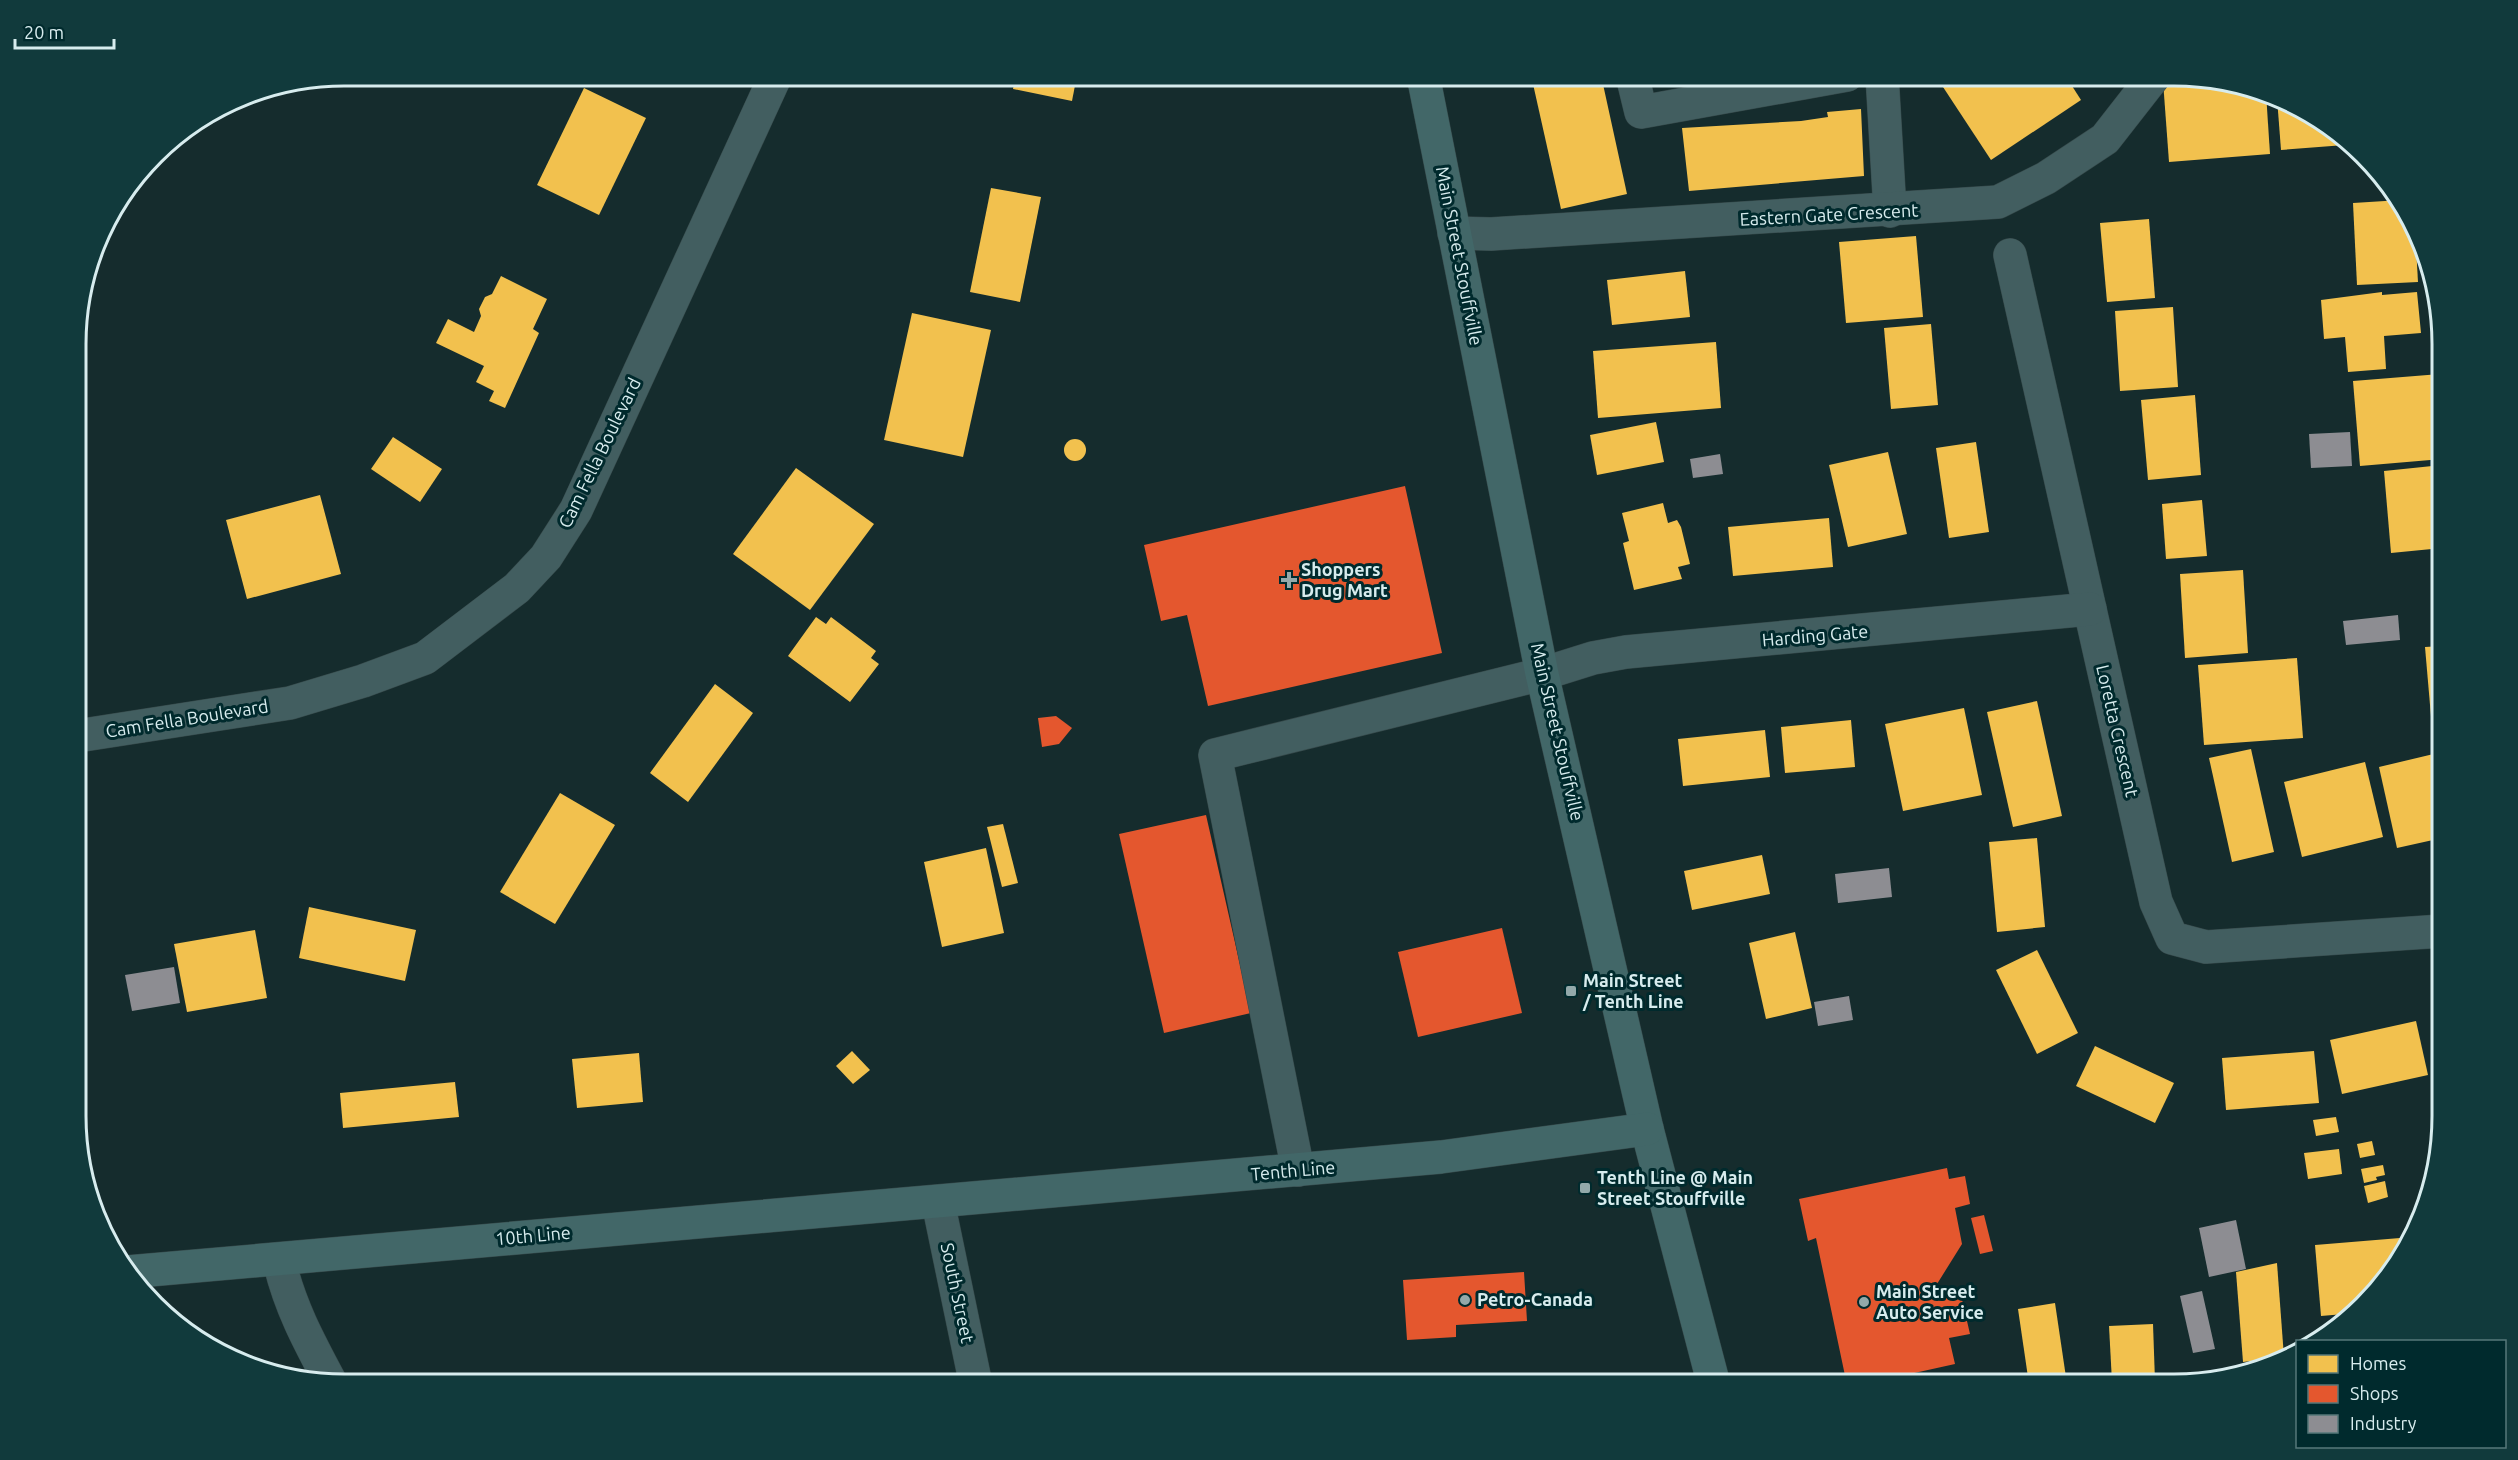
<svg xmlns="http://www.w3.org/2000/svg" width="2518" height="1460" font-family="Ubuntu,sans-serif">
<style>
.homes{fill:#f2c14e}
.shops{fill:#e4572e}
.industry{fill:#8d8d92}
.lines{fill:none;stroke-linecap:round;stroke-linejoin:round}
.minor-casing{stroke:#36494a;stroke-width:34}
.major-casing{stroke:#36494a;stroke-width:34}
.minor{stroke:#425e60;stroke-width:33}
.major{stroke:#426768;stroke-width:33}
.poi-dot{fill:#93a9aa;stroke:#002a2d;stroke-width:2}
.labels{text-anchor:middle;stroke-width:6;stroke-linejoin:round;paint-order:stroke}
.street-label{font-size:18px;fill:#d7ecee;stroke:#002a2d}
.poi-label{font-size:18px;font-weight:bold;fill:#d7ecee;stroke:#002a2d;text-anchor:start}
.rim{fill:none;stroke:#d7ecee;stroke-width:3}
</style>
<rect width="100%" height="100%" fill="#152c2d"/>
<g class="homes">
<polygon points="1016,75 1077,75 1072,101 1013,89"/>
<polygon points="1531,75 1601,75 1627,194 1561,209"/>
<polygon points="1962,75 2065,75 2081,100 1991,160 1943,87"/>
<polygon points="2198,78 2244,84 2266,93 2270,154 2169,162 2163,81"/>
<polygon points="584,88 646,118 599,215 537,185"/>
<polygon points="2277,98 2309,111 2345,145 2281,150"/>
<polygon points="1861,109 1864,176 1689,191 1682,128 1801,121 1828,117 1827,112"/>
<polygon points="991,188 1041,197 1020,302 970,292"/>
<polygon points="2401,200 2415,229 2418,282 2357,285 2353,203"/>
<polygon points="2149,219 2155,298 2107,302 2100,223"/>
<polygon points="1916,236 1923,317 1846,323 1839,242"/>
<polygon points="1685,271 1690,317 1612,325 1607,280"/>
<polygon points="501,276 547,299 533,329 539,333 505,408 489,401 494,391 476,382 484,366 436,343 448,319 474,332 481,316 479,309 485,297 492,294"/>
<polygon points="2382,292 2382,295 2417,292 2421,333 2384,336 2386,369 2348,372 2345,337 2324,339 2321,300"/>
<polygon points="2173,307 2178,387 2120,391 2115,311"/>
<polygon points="912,313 991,330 963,457 884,440"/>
<polygon points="1931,324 1938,405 1891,409 1884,328"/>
<polygon points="1716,342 1721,408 1598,418 1593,351"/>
<polygon points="2440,374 2442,459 2360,466 2353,381"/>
<polygon points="2195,395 2201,475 2148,480 2141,400"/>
<polygon points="1656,422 1664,462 1597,475 1590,435"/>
<polygon points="393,437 442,469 420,502 371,469"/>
<circle cx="1075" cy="450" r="11"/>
<polygon points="1976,442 1989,532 1949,538 1936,448"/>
<polygon points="1888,452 1907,534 1848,547 1829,465"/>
<polygon points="2442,465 2442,548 2391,553 2384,471"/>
<polygon points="796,468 874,524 810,610 733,554"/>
<polygon points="320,495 341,574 247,599 226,520"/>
<polygon points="2202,500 2207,556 2166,559 2162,504"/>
<polygon points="1663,503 1668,523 1677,520 1681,527 1690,564 1678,567 1682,579 1634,590 1623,543 1629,541 1622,513"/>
<polygon points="1829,518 1833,567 1733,576 1728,527"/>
<polygon points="2435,556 2442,556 2442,621 2440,621"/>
<polygon points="77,559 84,587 77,588"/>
<polygon points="2243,570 2248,653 2185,658 2180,574"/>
<polygon points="816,617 826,624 831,617 876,651 871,658 879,664 850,702 788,656"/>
<polygon points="2442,646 2442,727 2432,728 2425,647"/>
<polygon points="2297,658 2303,738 2204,745 2198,665"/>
<polygon points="715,684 753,713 688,802 650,773"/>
<polygon points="2037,701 2062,816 2013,827 1987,712"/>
<polygon points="1964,708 1982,795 1903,811 1885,724"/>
<polygon points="1851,720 1855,767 1785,773 1781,727"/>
<polygon points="1765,730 1770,777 1683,786 1678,739"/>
<polygon points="2251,749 2274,852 2232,862 2209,758"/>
<polygon points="2442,752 2442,838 2397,848 2379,767"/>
<polygon points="2365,762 2383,837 2302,857 2284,782"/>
<polygon points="560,793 615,825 555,924 500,892"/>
<polygon points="1003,824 1018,883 1002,887 987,827"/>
<polygon points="2037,838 2045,927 1997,932 1989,842"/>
<polygon points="986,848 1004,933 942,947 924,862"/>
<polygon points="1762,855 1770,894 1692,910 1684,871"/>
<polygon points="309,907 416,930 405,981 299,958"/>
<polygon points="255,930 267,998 187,1012 174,944"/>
<polygon points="1795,932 1812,1008 1766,1019 1749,943"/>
<polygon points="2037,950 2078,1033 2037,1054 1996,970"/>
<polygon points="2416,1021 2428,1075 2342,1094 2330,1040"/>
<polygon points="2095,1046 2174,1083 2155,1123 2076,1086"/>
<polygon points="852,1051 870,1070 853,1084 836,1066"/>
<polygon points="2314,1051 2319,1103 2226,1110 2222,1058"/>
<polygon points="639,1053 643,1102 577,1108 572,1059"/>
<polygon points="455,1082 459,1117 343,1128 340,1093"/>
<polygon points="2336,1117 2339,1132 2316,1136 2313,1120"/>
<polygon points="2372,1141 2375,1155 2360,1158 2357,1144"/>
<polygon points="2339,1149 2342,1174 2308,1179 2304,1153"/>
<polygon points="2383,1165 2385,1175 2376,1177 2377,1180 2364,1183 2361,1169"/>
<polygon points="2385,1181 2388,1197 2368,1203 2364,1186"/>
<polygon points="2414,1227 2411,1237 2408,1248 2404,1229"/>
<polygon points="2400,1238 2402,1258 2365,1306 2356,1313 2321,1316 2315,1245"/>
<polygon points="2277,1263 2284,1357 2243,1362 2236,1272"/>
<polygon points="2055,1303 2067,1384 2029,1384 2018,1309"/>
<polygon points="2153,1324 2155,1381 2112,1382 2109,1326"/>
</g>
<g class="shops">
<polygon points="1405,486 1442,653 1208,706 1187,615 1161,621 1144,545"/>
<polygon points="1056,716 1072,728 1059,744 1042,747 1038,718"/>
<polygon points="1206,815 1251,1013 1164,1033 1119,834"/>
<polygon points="1502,928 1522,1013 1418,1037 1398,952"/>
<polygon points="1947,1168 1949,1179 1965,1176 1970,1204 1955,1208 1962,1244 1937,1284 1941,1299 1961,1295 1970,1334 1949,1338 1955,1364 1860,1385 1847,1385 1816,1238 1808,1241 1799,1199"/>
<polygon points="1984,1215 1993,1251 1980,1254 1971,1218"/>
<polygon points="1524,1272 1527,1321 1456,1325 1456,1337 1407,1340 1403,1280"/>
</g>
<g class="industry">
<polygon points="2350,432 2352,466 2311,468 2309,434"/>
<polygon points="1720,454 1723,474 1693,478 1690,459"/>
<polygon points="2398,615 2400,640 2346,645 2343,621"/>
<polygon points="1889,868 1892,897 1838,903 1835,874"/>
<polygon points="174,967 180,1003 132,1011 125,975"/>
<polygon points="1849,996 1853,1020 1818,1026 1814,1002"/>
<polygon points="2236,1220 2246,1269 2209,1277 2199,1228"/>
<polygon points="2202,1291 2215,1349 2193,1353 2180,1296"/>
</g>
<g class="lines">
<g class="minor-casing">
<g id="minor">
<polyline points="1632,75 1641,112 1847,75"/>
<polyline points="1882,75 1890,211"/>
<polyline points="1454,233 1491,234 1998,202 2046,178 2105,139 2155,75"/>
<polyline points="2010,255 2156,902 2172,938 2206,947 2442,931"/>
<polyline points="77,736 290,703 363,681 425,658 517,588 546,557 576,510 776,75"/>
<polyline points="1298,1170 1215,755 1542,674 1593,658 1626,652 2090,609"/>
<polyline points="938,1202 976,1385"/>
<path d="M279 1260C289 1305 309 1342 331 1383"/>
</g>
</g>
<g class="major-casing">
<g id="major">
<polyline points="1423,75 1542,674 1647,1129 1714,1385"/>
<polyline points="127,1272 1441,1157 1647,1129"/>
</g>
</g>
<use href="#minor" class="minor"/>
<use href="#major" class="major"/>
</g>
<g class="poi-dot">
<path d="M1286 571h6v6h6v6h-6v6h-6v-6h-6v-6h6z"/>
<rect x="1565" y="985" width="12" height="12" rx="3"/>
<rect x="1579" y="1182" width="12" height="12" rx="3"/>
<circle cx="1465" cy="1300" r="6"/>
<circle cx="1864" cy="1302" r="6"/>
</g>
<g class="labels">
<g class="street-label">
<text transform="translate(1829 215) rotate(-3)" y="6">Eastern Gate Crescent</text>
<text transform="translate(1459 256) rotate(79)" y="6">Main Street Stouffville</text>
<text transform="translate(600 453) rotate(-64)" y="6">Cam Fella Boulevard</text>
<text transform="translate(1815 636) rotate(-5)" y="6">Harding Gate</text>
<text transform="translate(187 719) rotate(-9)" y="6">Cam Fella Boulevard</text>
<text transform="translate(2117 731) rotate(77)" y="6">Loretta Crescent</text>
<text transform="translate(1557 732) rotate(77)" y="6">Main Street Stouffville</text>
<text transform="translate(1293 1171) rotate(-5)" y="6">Tenth Line</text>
<text transform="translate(533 1236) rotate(-5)" y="6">10th Line</text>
<text transform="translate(957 1293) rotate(78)" y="6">South Street</text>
</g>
<g class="poi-label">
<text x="1301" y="576">Shoppers<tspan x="1301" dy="21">Drug Mart</tspan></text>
<text x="1583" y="987">Main Street<tspan x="1583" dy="21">/ Tenth Line</tspan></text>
<text x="1597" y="1184">Tenth Line @ Main<tspan x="1597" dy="21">Street Stouffville</tspan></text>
<text x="1876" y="1298">Main Street<tspan x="1876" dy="21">Auto Service</tspan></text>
<text x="1477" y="1306">Petro-Canada</text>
</g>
</g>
<path d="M0 0H2518V1460H0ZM344 86H2174A258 258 0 0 1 2432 344V1116A258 258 0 0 1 2174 1374H344A258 258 0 0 1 86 1116V344A258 258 0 0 1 344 86Z" fill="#113a3c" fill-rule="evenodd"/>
<path class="rim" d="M344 86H2174A258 258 0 0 1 2432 344V1116A258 258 0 0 1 2174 1374H344A258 258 0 0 1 86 1116V344A258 258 0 0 1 344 86Z"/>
<rect x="2296" y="1340" width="210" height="108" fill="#002a2d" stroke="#56787a" stroke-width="1.5"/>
<rect x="2308" y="1355" width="30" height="18" fill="#f2c14e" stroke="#56787a" stroke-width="1.5"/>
<text x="2350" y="1370" font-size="18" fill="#d7ecee">Homes</text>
<rect x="2308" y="1385" width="30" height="18" fill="#e4572e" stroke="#56787a" stroke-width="1.5"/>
<text x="2350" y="1400" font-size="18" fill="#d7ecee">Shops</text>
<rect x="2308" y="1415" width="30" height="18" fill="#8d8d92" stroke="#56787a" stroke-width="1.5"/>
<text x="2350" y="1430" font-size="18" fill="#d7ecee">Industry</text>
<path d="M15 39v9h99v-9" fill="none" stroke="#d7ecee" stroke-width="3"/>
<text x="24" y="39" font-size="18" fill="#d7ecee" stroke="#002a2d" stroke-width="4.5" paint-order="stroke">20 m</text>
</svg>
